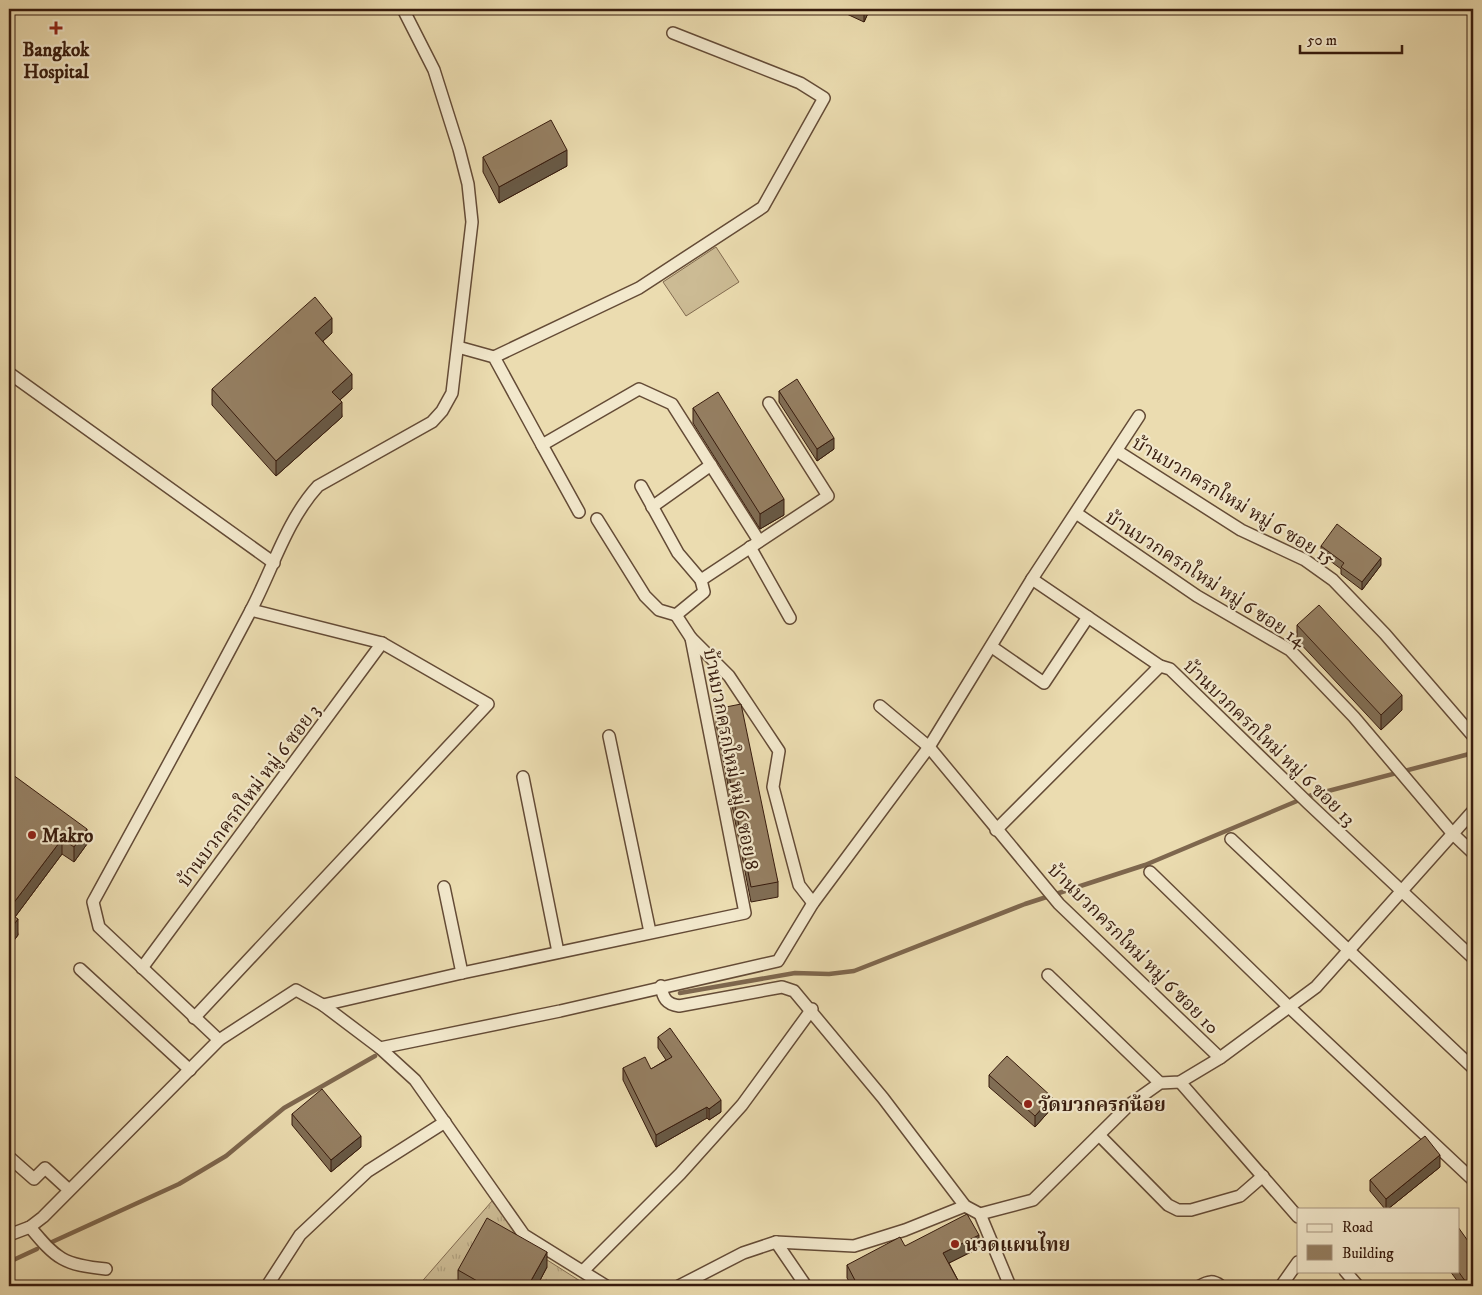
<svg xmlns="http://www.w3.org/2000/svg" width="1482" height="1295" font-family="'IM FELL DW Pica','Noto Serif Thai',serif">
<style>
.grass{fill:url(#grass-tufts);stroke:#826b50}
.pitch{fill:#ccbb94;stroke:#826b50}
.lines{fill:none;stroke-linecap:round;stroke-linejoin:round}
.stream{stroke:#7e674e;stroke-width:4.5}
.street-casing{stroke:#644b36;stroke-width:14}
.street{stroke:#f2e8cc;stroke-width:11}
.wall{fill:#806d54;stroke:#371b0d}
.shaded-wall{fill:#685945;stroke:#371b0d}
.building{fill:#957f62;stroke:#371b0d}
.poi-dot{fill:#8f2418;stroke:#f2e8cc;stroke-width:2}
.labels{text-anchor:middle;stroke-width:4.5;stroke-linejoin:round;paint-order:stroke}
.poi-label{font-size:19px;font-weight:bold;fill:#371b0d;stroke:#f2e8cc;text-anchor:start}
.street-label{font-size:19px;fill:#371b0d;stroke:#f2e8cc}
</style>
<defs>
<pattern id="grass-tufts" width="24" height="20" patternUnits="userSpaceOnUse" patternTransform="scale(1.25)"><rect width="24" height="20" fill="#ccbb94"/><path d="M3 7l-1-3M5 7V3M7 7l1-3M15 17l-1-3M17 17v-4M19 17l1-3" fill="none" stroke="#b0a07e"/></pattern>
</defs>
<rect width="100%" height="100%" fill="#ebdcb0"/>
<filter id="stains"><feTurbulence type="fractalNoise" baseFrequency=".004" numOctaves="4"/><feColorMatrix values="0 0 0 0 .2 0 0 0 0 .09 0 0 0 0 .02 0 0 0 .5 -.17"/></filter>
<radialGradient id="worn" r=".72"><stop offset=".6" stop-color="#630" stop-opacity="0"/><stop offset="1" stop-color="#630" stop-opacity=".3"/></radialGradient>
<polygon class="grass" points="492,1201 533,1251 588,1286 418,1286"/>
<polygon class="pitch" points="716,247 739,282 686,316 663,282"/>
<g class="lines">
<g class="stream">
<polyline points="680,993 795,973 829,974 854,971 1025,904 1145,865 1309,796 1473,753"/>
<polyline points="52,1242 179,1184 226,1156 284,1108 375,1056"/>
<polyline points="9,1262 37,1249"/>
</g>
<g class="street-casing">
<g id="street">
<polyline points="458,347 494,357 542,445 639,389 672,404 759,541"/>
<polyline points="494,357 639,288 763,207 824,98 800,83 673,33"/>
<polyline points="9,373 274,563"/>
<polyline points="542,445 579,512"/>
<polyline points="1117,451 1241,530 1305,560 1333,580 1385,634 1473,736"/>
<polyline points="641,486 678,553 701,580"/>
<polyline points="652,507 711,465"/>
<polyline points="1076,513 1197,596 1290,650 1354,717 1453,834 1473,853"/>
<polyline points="597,519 645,596 659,610 676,615 704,592 701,580 828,496 769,403"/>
<polyline points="750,547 790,618"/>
<polyline points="1032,579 1160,666 1170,669 1308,803 1473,958"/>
<polyline points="691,638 729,676 779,751 773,787 799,885 813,903"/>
<polyline points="992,647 1044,683 1088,617"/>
<polyline points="880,706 929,747 1059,904 1220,1058"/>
<polyline points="609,736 650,932"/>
<polyline points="523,777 558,952"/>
<polyline points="996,830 1160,666"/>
<polyline points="1231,839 1473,1068"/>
<polyline points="1150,872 1288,1006 1473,1180"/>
<polyline points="444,887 462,973"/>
<polyline points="142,968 382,643"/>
<polyline points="80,969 190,1070"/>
<polyline points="1048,975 1160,1083"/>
<path d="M661 986C663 998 666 1004 679 1006L782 987 794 991 883 1098 965 1206 980 1214 1033 1200 1129 1105 1160 1083 1180 1082 1220 1058 1316 987 1473 811"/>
<polyline points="323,1005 462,973 745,913 691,638 676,615"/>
<polyline points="194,1018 488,704 382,643 251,610"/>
<path d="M219 1040 99 927 93 902C146 805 199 709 250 612 272 571 286 521 318 486L432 422 442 411 452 393 472 222 468 184 459 149 434 70 403 9"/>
<polyline points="380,1048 560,1011 778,961 813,903 929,747 1032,579 1139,416"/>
<polyline points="1180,1082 1298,1217"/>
<polyline points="1099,1135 1168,1205 1178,1210 1191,1210 1240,1196 1263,1176"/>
<polyline points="9,1157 34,1179 45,1168 69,1190"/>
<polyline points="980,1214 1010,1286"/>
<path d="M30 1227C56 1259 64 1265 106 1269"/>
<polyline points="9,1235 30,1227 43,1217 219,1040 296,990 323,1005 380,1048 415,1080 524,1235 606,1286"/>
<polyline points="776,1242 806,1286"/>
<polyline points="583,1271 680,1174 742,1105 812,1009"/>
<polyline points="1345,1271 1358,1286"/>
<polyline points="267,1286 300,1235 368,1171 445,1122"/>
<polyline points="679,1286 743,1253 776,1242 854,1246 905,1230 965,1206"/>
<path d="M1200 1286C1208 1281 1213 1280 1221 1286"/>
<polyline points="1281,1286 1298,1262"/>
</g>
</g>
<use href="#street" class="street"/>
</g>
<g class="wall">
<polygon points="836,9 870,9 864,22"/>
<polygon points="483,157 567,166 499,203 483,172"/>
<polygon points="332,333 323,341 352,389 340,400 342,417 276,476 212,405 212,389"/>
<polygon points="779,391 834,449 817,461 779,402"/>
<polygon points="693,408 784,515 760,529 693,423"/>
<polygon points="1321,546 1381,565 1362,590 1341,574 1341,569 1321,554"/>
<polygon points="1297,625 1402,710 1381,730 1297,640"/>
<polygon points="716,709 778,882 778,897 751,902 716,724"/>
<polygon points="9,772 87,844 74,862 62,854 15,917 18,935 9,947"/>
<polygon points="658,1037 721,1112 709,1120 707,1118 656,1147 623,1080 623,1068 651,1069 666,1060 658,1048"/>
<polygon points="989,1075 1052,1108 1035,1127 989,1087"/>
<polygon points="292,1114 361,1147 331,1172 292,1125"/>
<polygon points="1440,1167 1388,1209 1385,1209 1370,1191 1370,1180"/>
<polygon points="979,1248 949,1263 961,1286 852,1286 847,1278 847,1265"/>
<polygon points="547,1267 537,1286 460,1286 458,1285 458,1270"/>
<polygon points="1450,1271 1458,1271 1473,1286 1461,1286"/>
</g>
<g class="shaded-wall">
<polygon points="864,9 870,9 864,22"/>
<polygon points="567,150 567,166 499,203 499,187"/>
<polygon points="332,318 332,333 315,348 315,333"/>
<polygon points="352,374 352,389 332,407 332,392"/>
<polygon points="342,402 342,417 276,476 276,461"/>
<polygon points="834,438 834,449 817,461 817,449"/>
<polygon points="784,499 784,515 760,529 760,514"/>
<polygon points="1381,558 1381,565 1362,590 1362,582"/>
<polygon points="1402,695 1402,710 1381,730 1381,715"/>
<polygon points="87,829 87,844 74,862 74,847"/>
<polygon points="62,839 62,854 9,925 9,909"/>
<polygon points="18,919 18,935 9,947 9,931"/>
<polygon points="1052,1097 1052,1108 1035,1127 1035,1116"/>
<polygon points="721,1100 721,1112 709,1120 709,1109"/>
<polygon points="707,1107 707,1118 656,1147 656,1135"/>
<polygon points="361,1136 361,1147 331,1172 331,1160"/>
<polygon points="1440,1155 1440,1167 1388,1209 1386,1209 1386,1199"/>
<polygon points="979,1235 979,1248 943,1266 943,1253"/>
<polygon points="547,1252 547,1267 537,1286 528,1286"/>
<polygon points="1473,1281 1473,1286 1468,1286 1468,1285"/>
</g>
<g class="building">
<polygon points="551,120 567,150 499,187 483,157"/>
<polygon points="315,297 332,318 315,333 352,374 332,392 342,402 276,461 212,389"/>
<polygon points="797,379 834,438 817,449 779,391"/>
<polygon points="718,392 784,499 760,514 693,408"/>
<polygon points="1337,524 1381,558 1362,582 1341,567 1344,563 1321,546"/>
<polygon points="1319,605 1402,695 1381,715 1297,625"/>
<polygon points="741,704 778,882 751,887 716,709"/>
<polygon points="9,772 87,829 74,847 62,839 9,909"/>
<polygon points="9,913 18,919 9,931"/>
<polygon points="670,1028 721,1100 709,1109 707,1107 656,1135 623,1068 645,1057 651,1069 672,1057 658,1037"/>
<polygon points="1007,1056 1052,1097 1035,1116 989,1075"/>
<polygon points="322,1089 361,1136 331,1160 292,1114"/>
<polygon points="1425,1136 1440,1155 1386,1199 1370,1180"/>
<polygon points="967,1214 979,1235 943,1253 961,1286 858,1286 847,1265 900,1237 905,1246"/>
<polygon points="487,1218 547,1252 528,1286 486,1286 458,1270"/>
<polygon points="1458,1227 1473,1248 1473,1281 1468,1285 1458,1271"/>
</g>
<g class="poi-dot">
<path d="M53.5 20.5h5v5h5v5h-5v5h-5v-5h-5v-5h5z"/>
<circle cx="32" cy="835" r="5"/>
<circle cx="1028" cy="1104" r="5"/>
<circle cx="955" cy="1244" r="5"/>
</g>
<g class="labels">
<g class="poi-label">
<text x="56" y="56" text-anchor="middle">Bangkok<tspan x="56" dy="22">Hospital</tspan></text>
<text x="42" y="842">Makro</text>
<text x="1038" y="1111">วัดบวกครกน้อย</text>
<text x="965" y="1251">นวดแผนไทย</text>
</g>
<g class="street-label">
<text transform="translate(1234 500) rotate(31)" y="7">บ้านบวกครกใหม่ หมู่ 6 ซอย 15</text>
<text transform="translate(1206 578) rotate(33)" y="7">บ้านบวกครกใหม่ หมู่ 6 ซอย 14</text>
<text transform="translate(1270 742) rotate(44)" y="7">บ้านบวกครกใหม่ หมู่ 6 ซอย 13</text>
<text transform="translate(732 759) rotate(79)" y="7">บ้านบวกครกใหม่ หมู่ 6 ซอย 8</text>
<text transform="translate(248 795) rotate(-53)" y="7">บ้านบวกครกใหม่ หมู่ 6 ซอย 3</text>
<text transform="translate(1134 948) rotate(45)" y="7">บ้านบวกครกใหม่ หมู่ 6 ซอย 10</text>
</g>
</g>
<rect width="1482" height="1295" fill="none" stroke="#ebdcb0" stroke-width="30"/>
<rect x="10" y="10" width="1462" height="1275" fill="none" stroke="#371b0d" stroke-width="2.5"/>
<rect x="15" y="15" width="1452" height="1265" fill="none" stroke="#371b0d"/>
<rect x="1297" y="1208" width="162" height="65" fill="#f2e8cc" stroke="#a79680"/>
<rect x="1307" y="1224" width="25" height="8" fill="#f2e8cc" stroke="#a79680"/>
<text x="1342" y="1232" font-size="15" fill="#371b0d">Road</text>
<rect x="1307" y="1245" width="25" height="15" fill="#957f62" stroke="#a79680"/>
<text x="1342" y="1258" font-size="15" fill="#371b0d">Building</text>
<path d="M1300 45v8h102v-8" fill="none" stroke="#371b0d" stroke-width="2.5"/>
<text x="1307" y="45" font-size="15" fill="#371b0d" stroke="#f2e8cc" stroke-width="4" paint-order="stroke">50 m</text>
<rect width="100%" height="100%" filter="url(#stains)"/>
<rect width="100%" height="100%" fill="url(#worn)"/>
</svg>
